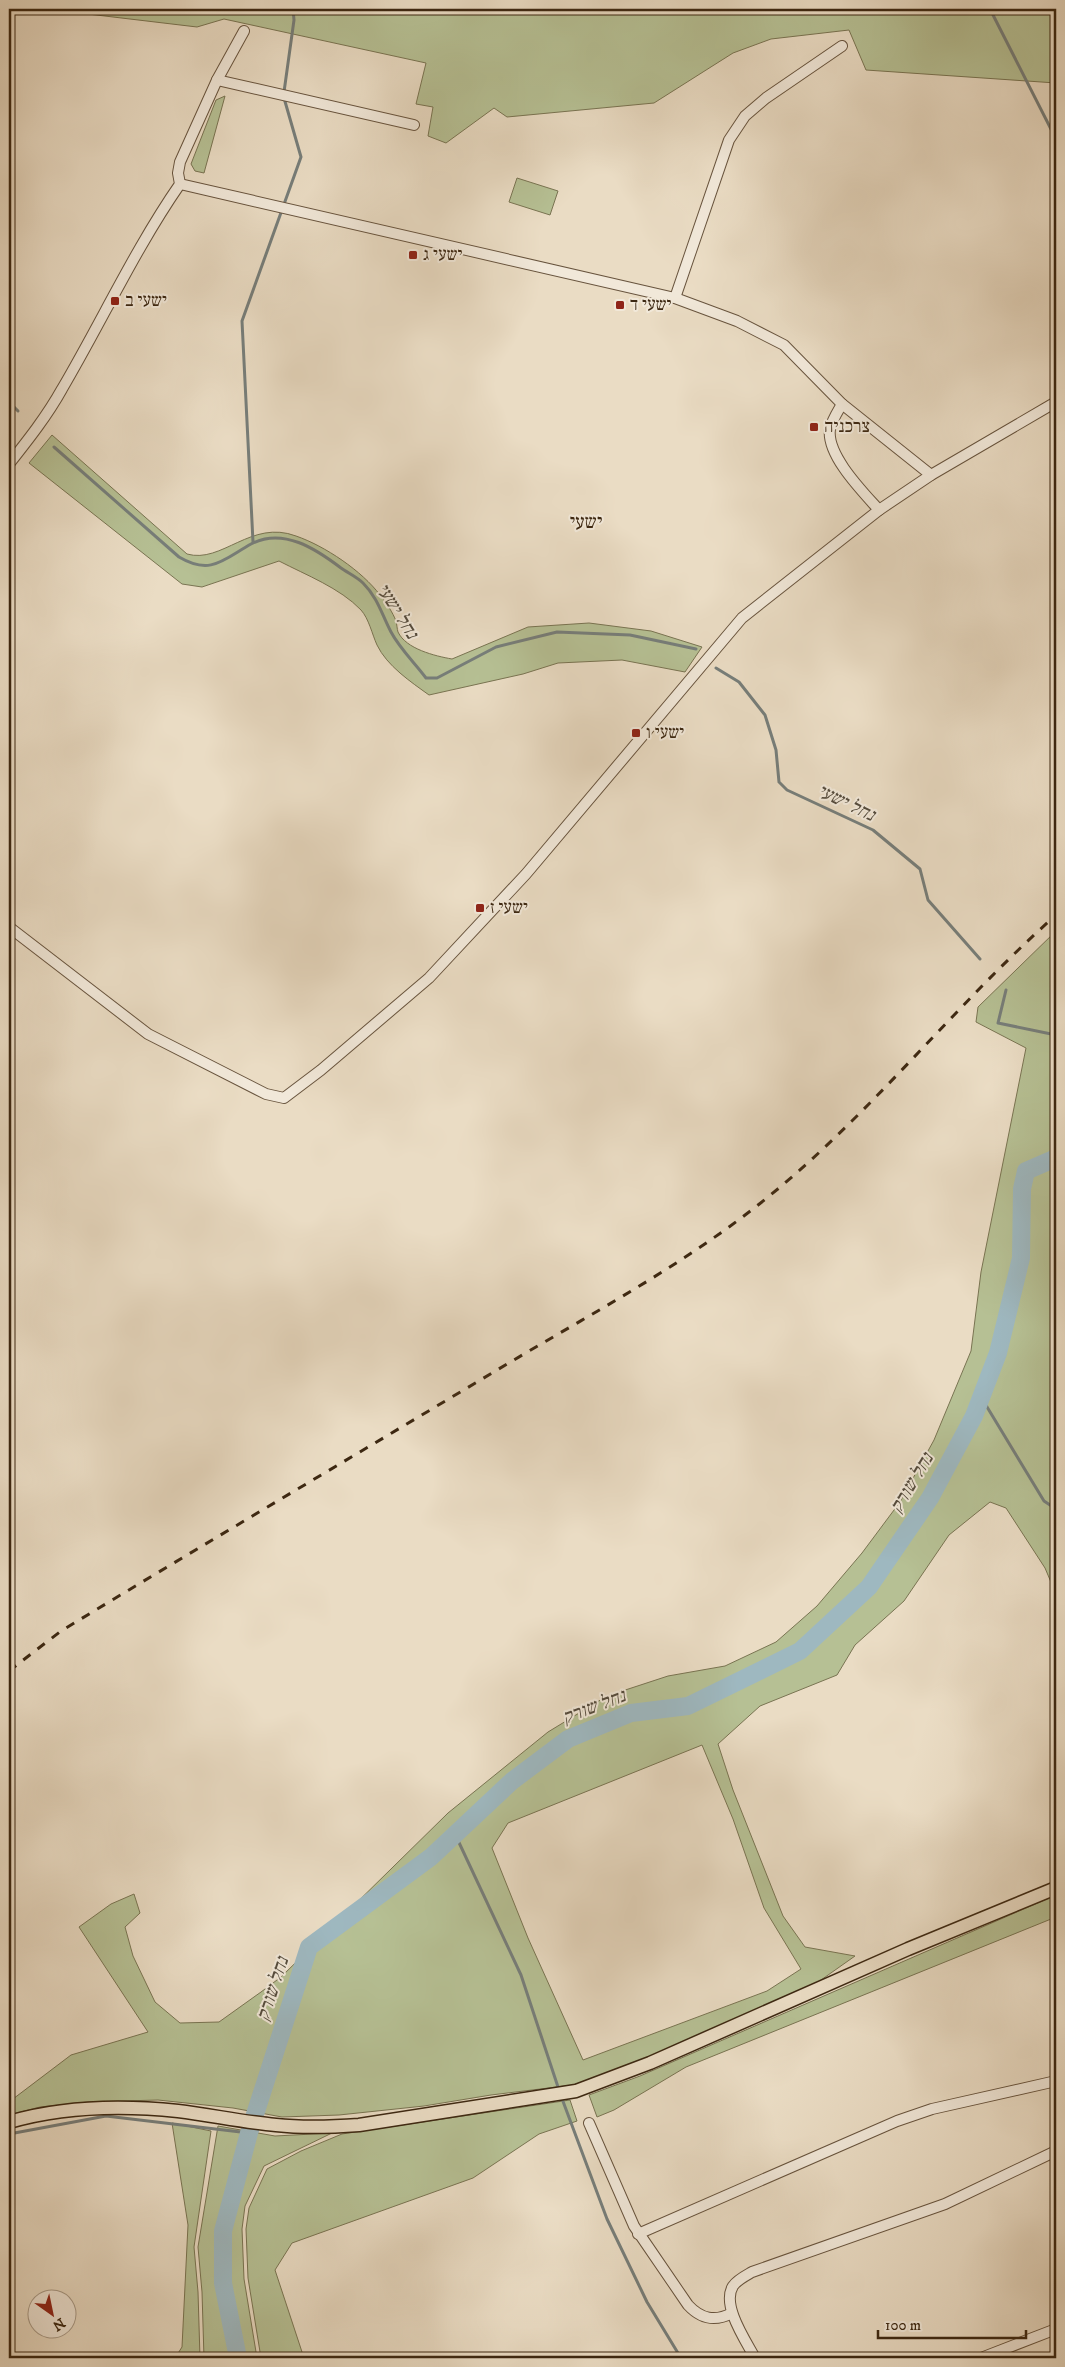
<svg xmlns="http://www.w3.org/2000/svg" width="1065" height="2367" font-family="'IM FELL DW Pica','Frank Ruhl Libre',serif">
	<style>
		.green { fill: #b6c094; stroke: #797452; fill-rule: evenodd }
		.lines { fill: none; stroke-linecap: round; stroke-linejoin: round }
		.stream { stroke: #777e7a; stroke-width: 3 }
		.river { stroke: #9eb8c0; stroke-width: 18 }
		.minor-casing { stroke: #68543e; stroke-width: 12 }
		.major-casing { stroke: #3c2711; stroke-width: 15 }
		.minor { stroke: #f1e8d9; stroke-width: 10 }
		.major { stroke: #eadcc4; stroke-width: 12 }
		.rail { stroke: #3c2711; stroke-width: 3; stroke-dasharray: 9 9; stroke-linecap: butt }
		.poi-dot { fill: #8f2418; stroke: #f1e8d9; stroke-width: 2 }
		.labels { text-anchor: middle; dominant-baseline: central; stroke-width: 4; stroke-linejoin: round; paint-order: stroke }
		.poi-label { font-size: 18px; fill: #3c2711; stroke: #f1e8d9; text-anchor: start }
		.water-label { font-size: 19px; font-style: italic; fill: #544b3d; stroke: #f1e8d9 }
		.quarter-label { font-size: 20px; fill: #3c2711; stroke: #f1e8d9 }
	</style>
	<rect width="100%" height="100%" fill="#eadcc4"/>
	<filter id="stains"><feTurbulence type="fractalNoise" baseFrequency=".004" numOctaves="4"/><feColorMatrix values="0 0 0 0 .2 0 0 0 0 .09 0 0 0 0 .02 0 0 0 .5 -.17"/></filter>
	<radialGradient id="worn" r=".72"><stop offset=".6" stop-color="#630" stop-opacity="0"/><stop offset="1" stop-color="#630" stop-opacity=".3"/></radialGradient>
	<g class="green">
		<polygon points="46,9 1056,9 1056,83 866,70 849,30 771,39 733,53 654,103 507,117 494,108 446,143 428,136 433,107 416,104 426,63 224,19 197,27"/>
		<polygon points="225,96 204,173 195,171 191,164 216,100"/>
		<polygon points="517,178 558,191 550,215 509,202"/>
		<path d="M52,435l135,119c35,10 64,-35 109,-18 29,10 66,35 84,59 6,7 13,18 16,26 1,4 1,8 2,11 8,17 37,24 54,27l76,-32 61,-4 62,8 51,16 -17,25 -63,-12 -64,3 -35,11 -94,21c-18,-13 -42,-29 -52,-50 -5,-11 -8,-26 -16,-35 -21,-22 -55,-35 -82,-49l-77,26 -20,-3 -153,-121z"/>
		<path d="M1056,931v663l-11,-26 -39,-60 -16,-6 -41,33 -45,66 -49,44 -18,30 -77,31 -42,38 15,46 50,126 22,31 50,9 -51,36 -166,72 -65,21 -82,10 -67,11 -85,9 -57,2 -49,-9 -75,-8 -70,2 -48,5 -31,8v-13l62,-47 77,-23 -69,-105 32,-23 23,-10 6,19 -15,14 8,29 22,46 25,21 39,-1 42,-30 20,-15 167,-164 100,-81 59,-36 61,-20 57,-10 51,-24 41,-36 45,-53 38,-51 34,-62 37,-89 10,-79 45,-224 -50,-26 2,-15zM702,1745l31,74 31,89 37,61 -34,22 -184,69 -55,-122 -36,-90 16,-25z"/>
		<polygon points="1056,1895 1056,1917 686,2067 614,2110 597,2117 589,2095 640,2076"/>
		<polygon points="570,2100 577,2121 539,2134 473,2178 292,2243 275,2270 304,2358 261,2358 248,2278 246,2229 249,2208 267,2169 301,2151 342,2134"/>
		<polygon points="172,2123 211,2131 194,2247 198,2292 200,2358 175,2358 182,2347 188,2225"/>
		<polygon points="218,2126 275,2136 332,2133 264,2166 245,2206 242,2229 244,2279 257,2358 204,2358 202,2292 198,2247"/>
	</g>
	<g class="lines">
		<g class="stream">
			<polyline points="990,9 1056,139"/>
			<polyline points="284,92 294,20 293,9"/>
			<polyline points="9,402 18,411"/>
			<path d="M54,447l125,110c32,19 45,2 72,-13 32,-17 65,5 90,24 7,5 16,9 22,15 15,15 19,32 28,49 9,17 24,31 35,46h11l59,-31 61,-15 73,3 66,14"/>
			<polyline points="253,542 242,321 301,157 284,98"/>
			<polyline points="716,668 739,682 765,715 776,750 779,782 787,790 873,830 920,869 928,900 980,959"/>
			<polyline points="1006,990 998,1023 1056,1035"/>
			<polyline points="981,1397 1044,1501 1056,1509"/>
			<polyline points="455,1834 521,1975 559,2090"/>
			<polyline points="561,2096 607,2219 647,2302 681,2358"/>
			<polyline points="9,2134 106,2116 249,2133"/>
		</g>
		<polyline class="river" points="238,2358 223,2283 223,2231 249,2133 309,1947 431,1857 512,1781 568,1739 631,1713 688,1706 800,1651 869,1587 930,1498 974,1416 998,1353 1021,1258 1022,1189 1026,1171 1056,1158"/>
		<defs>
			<g id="minor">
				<polyline points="217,80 414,125"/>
				<polyline points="180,184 675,298 737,321 784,345 842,404 931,475"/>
				<polyline points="675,298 729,140 745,116 766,98 842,46"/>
				<path d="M842,404c-4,7 -10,16 -12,25 -4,26 33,63 49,81"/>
				<path d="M9,464c19,-24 38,-48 53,-75 40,-68 73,-140 118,-205l-2,-11 2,-11 37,-82 27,-49"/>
				<polyline points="9,927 148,1034 266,1094 284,1098 321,1070 429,978 526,874 742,618 879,510 931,475 1056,402"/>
				<path d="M589,2123l45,103 54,79c13,14 27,17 44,8"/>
				<polyline points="638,2234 897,2121 932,2109 1056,2081"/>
				<path d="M755,2358c-9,-17 -34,-53 -22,-72 4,-6 12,-10 19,-14l193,-68 111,-53"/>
				<polyline points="981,2358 1056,2329"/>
			</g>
			<path id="major" d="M9,2122c55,-16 112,-17 169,-11 33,4 65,11 98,14 27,3 56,2 83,0l217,-34 74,-28 258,-114 148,-61"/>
		</defs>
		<use href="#minor" class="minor-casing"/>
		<use href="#major" class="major-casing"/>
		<use href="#minor" class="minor"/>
		<use href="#major" class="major"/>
		<path class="rail" d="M9,1671l52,-40c145,-88 291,-174 436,-261 85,-51 174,-98 252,-158 114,-87 200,-202 307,-297"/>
	</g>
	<g class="poi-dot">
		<rect x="408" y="250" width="10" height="10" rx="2.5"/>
		<rect x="110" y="296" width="10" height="10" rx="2.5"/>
		<rect x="615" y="300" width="10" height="10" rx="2.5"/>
		<rect x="809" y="422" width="10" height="10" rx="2.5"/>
		<rect x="631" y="728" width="10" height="10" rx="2.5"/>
		<rect x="475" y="903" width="10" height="10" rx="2.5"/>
	</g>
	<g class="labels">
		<g class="poi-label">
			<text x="423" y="255">ישעי ג</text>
			<text x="125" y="301">ישעי ב</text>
			<text x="630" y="305">ישעי ד</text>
			<text x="824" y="427">צרכניה</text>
			<text x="646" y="733">ישעי ו</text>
			<text x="490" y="908">ישעי ז</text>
		</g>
		<g class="water-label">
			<text transform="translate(397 611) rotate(58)">נחל ישעי</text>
			<text transform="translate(846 803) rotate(26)">נחל ישעי</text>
			<text transform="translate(912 1483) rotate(-59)">נחל שורק</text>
			<text transform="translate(594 1707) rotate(-21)">נחל שורק</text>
			<text transform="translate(273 1989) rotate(-72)">נחל שורק</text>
		</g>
		<g class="quarter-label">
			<text x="586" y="522">ישעי</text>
		</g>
	</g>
	<rect width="1065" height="2367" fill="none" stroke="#eadcc4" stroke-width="30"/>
	<rect x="10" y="10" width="1045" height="2347" fill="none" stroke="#3c2711" stroke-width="2.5"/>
	<rect x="15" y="15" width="1035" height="2337" fill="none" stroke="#3c2711"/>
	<g transform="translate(52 2314) rotate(147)"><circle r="24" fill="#f1e8d9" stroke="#a99b89"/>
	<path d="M0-4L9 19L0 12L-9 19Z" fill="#8f2418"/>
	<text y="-8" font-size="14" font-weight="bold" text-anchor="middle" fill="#3c2711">N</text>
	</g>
	<path d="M878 2330v8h148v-8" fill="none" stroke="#3c2711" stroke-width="2.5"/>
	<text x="885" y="2330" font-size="15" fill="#3c2711" stroke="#f1e8d9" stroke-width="4" paint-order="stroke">100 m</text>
	<rect width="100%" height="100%" filter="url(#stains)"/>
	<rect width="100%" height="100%" fill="url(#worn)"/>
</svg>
